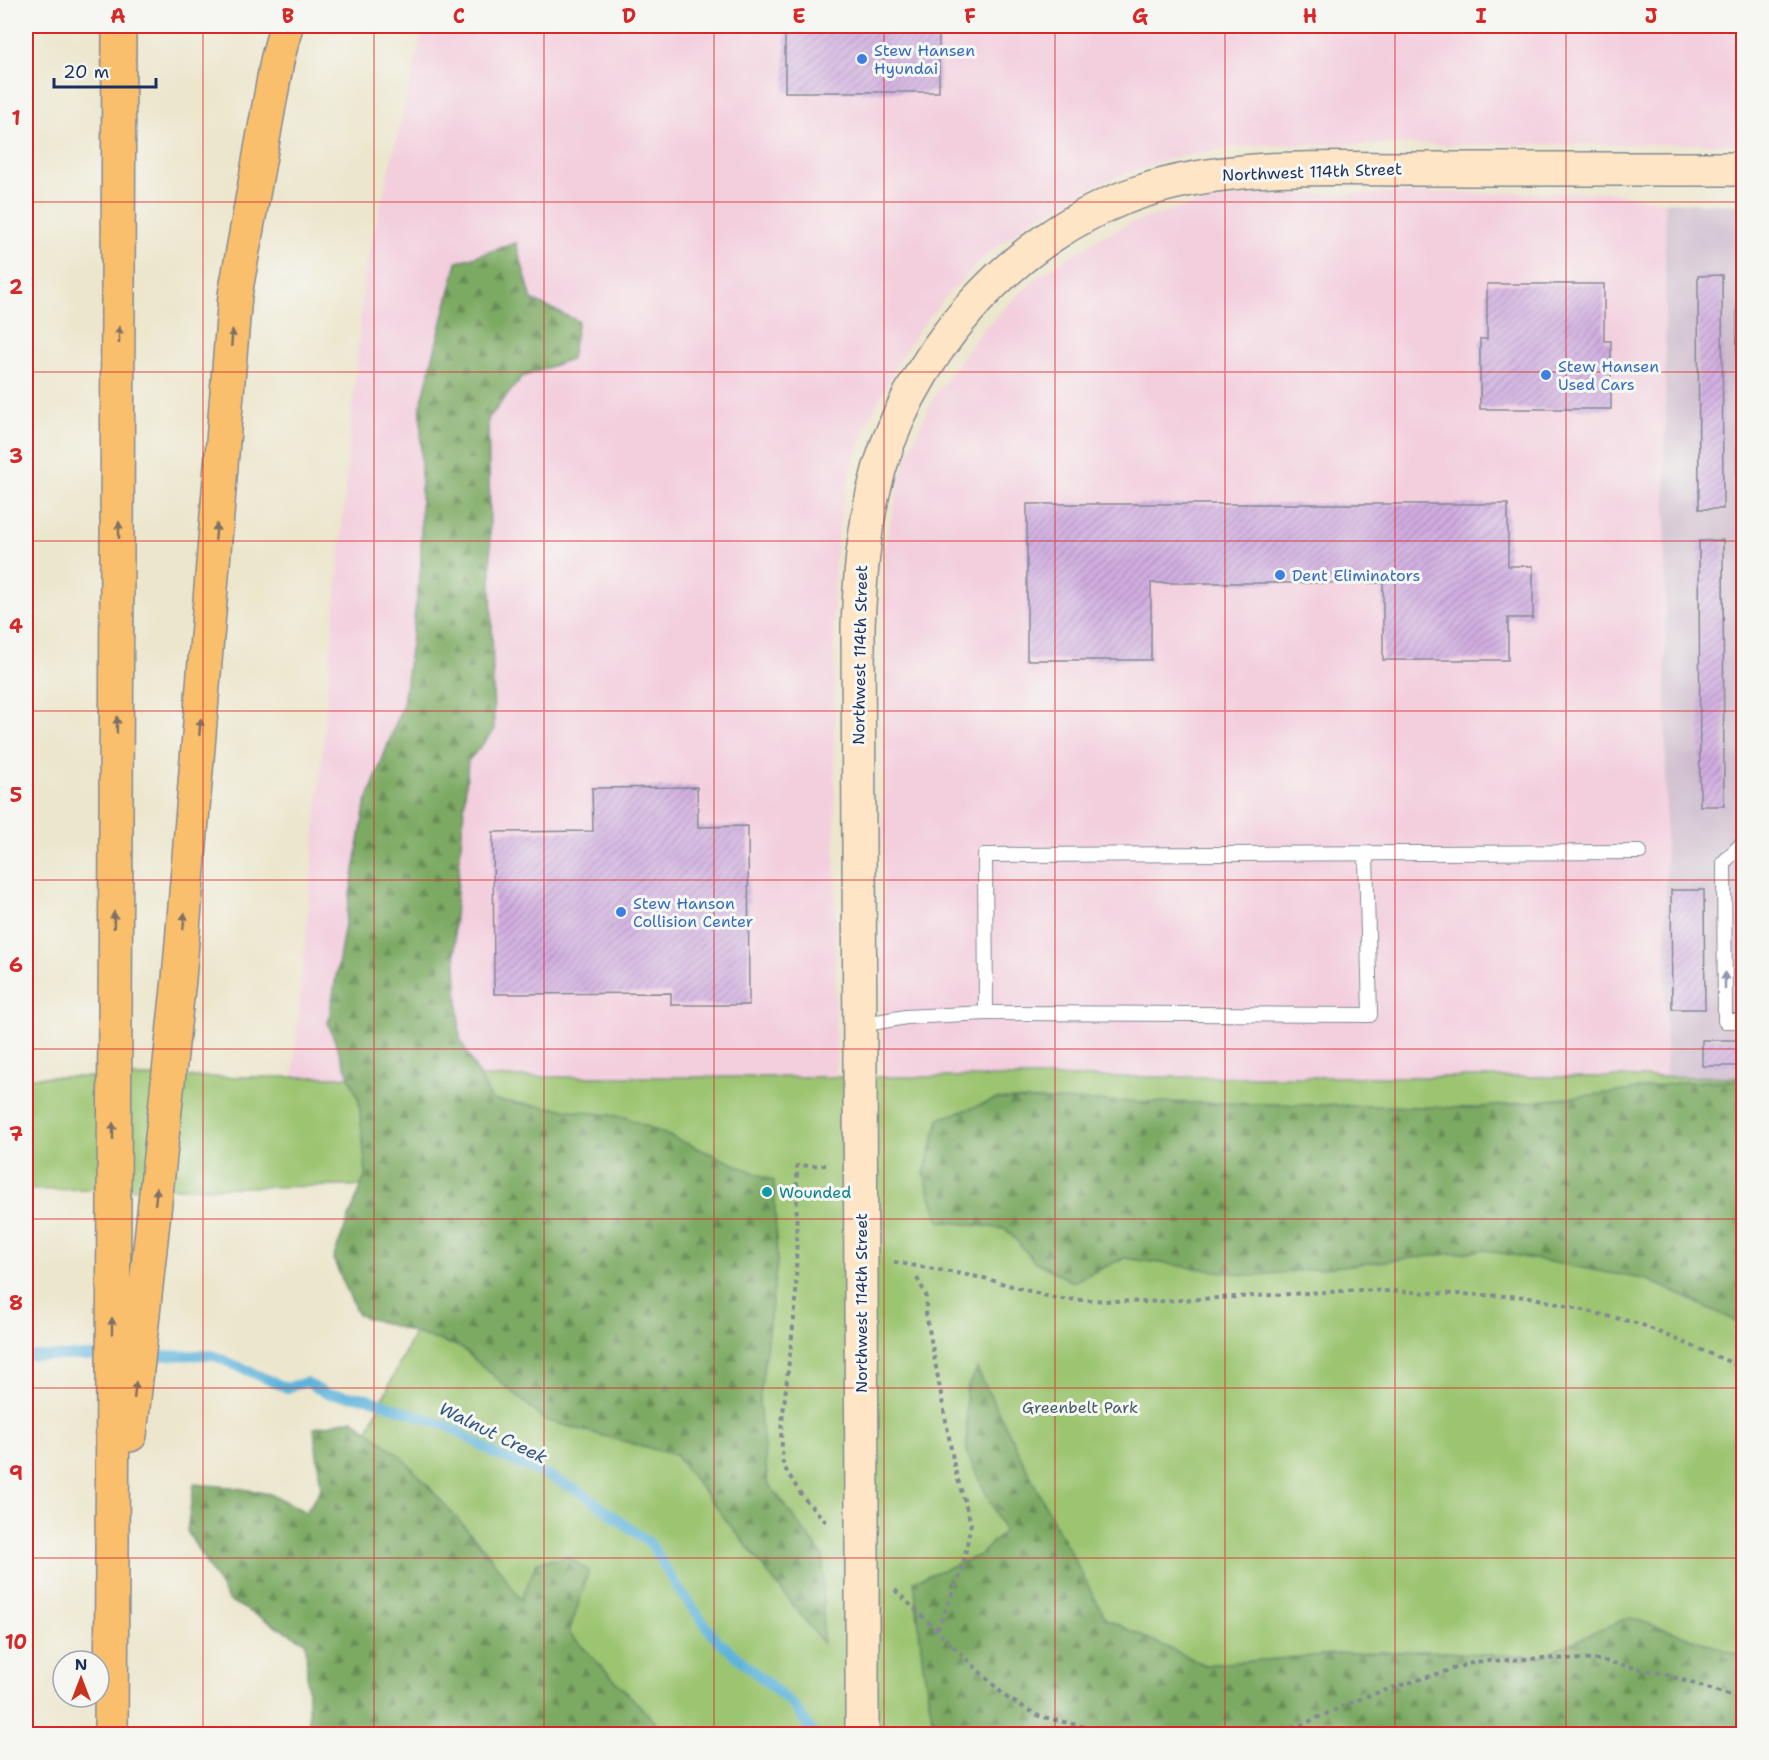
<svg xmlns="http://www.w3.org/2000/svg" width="1769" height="1760" font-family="'Shantell Sans',sans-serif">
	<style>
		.built { fill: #f3cfde }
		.industrial { fill: #cfbdce }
		.green { fill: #9cc571; stroke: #5c7a68; stroke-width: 1.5 }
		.forest { fill: url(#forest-firs); stroke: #4c6c60; stroke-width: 1.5 }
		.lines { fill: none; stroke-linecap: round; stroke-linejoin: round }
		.stream { stroke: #5fb4db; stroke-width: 10 }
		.building { fill: url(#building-hatch) }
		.lane-casing { stroke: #848a95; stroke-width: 16 }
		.secondary-casing { stroke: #848a95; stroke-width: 36 }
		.highway-casing { stroke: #848a95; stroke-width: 36 }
		.path { stroke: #848a95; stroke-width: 4; stroke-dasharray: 4.5 4.5; stroke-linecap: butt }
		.lane { stroke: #fff; stroke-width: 14 }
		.secondary { stroke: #fde5c5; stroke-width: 33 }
		.highway { stroke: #f9bf6d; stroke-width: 33 }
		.secondary-bridge-casing { stroke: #848a95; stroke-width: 36; stroke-linecap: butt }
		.secondary-bridge { stroke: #fde5c5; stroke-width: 33 }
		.oneway { fill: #7f7065 }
		.oneway2 { fill: #8d97ae }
		.grid { fill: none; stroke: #d62828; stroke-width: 1.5; stroke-opacity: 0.55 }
		.shop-dot { fill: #3f7fe0; stroke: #f6f6f2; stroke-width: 2 }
		.culture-dot { fill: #0f9aa8; stroke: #f6f6f2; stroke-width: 2 }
		.labels { text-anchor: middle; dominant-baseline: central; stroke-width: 6; stroke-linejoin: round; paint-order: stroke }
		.shop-label { font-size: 16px; fill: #366cbe; stroke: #f6f6f2; text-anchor: start }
		.street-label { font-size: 16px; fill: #1b2f5e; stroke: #f6f6f2 }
		.culture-label { font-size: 16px; fill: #0d838f; stroke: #f6f6f2; text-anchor: start }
		.park-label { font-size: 16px; fill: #425c64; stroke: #f6f6f2 }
		.water-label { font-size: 18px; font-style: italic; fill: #2f5784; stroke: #f6f6f2 }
		.neatline { fill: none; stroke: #d62828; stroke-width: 2 }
		.grid-label { font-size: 20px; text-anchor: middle; font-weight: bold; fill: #d62828 }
	</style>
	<defs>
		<pattern id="forest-firs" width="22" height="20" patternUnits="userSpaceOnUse" patternTransform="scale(1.5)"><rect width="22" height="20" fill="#7daa63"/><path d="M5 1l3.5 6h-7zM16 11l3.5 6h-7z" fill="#668b55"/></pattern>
		<pattern id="building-hatch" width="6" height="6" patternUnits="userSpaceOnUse" patternTransform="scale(1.5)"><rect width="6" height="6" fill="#d1ade0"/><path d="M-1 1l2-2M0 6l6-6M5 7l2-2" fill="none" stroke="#a98db9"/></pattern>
	</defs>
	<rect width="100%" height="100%" fill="#f6f6f2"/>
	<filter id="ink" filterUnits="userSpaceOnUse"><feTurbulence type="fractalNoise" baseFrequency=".0167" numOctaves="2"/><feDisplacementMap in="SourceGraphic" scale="12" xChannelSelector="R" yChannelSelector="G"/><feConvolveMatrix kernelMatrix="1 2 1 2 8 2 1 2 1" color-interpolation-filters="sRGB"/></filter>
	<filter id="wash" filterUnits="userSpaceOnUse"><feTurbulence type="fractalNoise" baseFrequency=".008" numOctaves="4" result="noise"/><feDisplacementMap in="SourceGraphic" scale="24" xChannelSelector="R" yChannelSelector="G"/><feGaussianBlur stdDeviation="1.35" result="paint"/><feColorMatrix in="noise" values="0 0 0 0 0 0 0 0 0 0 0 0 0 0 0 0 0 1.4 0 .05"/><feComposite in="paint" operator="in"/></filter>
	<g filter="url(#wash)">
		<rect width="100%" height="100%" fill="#ece6cc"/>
		<g class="built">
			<polygon points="424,26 1743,26 1743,144 1265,145 1229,148 1168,159 1102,182 1029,222 988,254 948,294 919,329 897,363 867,425 851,468 841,512 835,560 834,614 836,1078 293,1079 365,269"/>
			<polygon points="1609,192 1665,202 1666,1077 883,1078 884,549 901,475 919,428 934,397 983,329 1039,276 1101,237 1133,222 1198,203 1266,194"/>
		</g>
		<polygon class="industrial" points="1665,202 1743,205 1743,1077 1666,1077"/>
		<polygon class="green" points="26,1077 1743,1077 1743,1734 330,1734 333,1503 424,1312 415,1185 26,1190"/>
		<g class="forest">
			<polygon points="516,243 532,300 578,321 571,359 522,377 488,419 494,731 468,761 454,928 460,1039 492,1100 625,1117 774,1181 777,1263 759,1404 768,1483 823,1556 823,1643 675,1455 545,1420 460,1347 358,1315 333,1259 366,1174 359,1101 328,1024 365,806 403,704 421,566 421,405 457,262"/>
			<polygon points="1743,1080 1743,1324 1648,1280 1484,1250 1252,1276 1124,1258 1073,1282 1034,1261 1006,1229 939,1221 924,1174 939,1119 997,1099 1475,1108 1618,1092 1683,1082"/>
			<polygon points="977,1369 1045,1505 1106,1619 1205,1665 1345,1653 1426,1651 1540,1657 1629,1617 1743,1656 1743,1734 938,1734 934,1731 923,1665 914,1581 980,1555 1004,1531 967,1453 966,1390"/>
			<polygon points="353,1419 404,1459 488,1553 521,1600 537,1562 568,1557 589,1571 569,1633 667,1734 309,1734 306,1642 228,1600 187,1531 194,1484 231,1487 270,1494 306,1512 321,1489 314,1428"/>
		</g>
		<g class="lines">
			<g class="stream">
				<polyline points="26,1356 109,1356"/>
				<polyline points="143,1356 212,1355 287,1388 306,1382 327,1394 367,1398 450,1427 497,1455 545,1474 584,1494 651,1544 678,1588 715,1638 793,1705 814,1734"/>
			</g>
		</g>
		<g id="blocks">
			<g class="building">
				<rect x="785" y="26" width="154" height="66"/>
				<polygon points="1722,275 1723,509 1699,509 1698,276"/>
				<polygon points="1487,284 1604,284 1604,341 1611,341 1611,409 1480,409 1480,339 1487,339"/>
				<polygon points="1027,504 1508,504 1508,566 1533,566 1533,618 1508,618 1508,660 1383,660 1383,583 1151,583 1151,660 1027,660"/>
				<polygon points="1723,540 1724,806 1700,806 1699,541"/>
				<polygon points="697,787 698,827 748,826 749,1005 671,1005 671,993 494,994 493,832 593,831 592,788"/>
				<polygon points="1671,890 1704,890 1705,1009 1672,1009"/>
				<rect x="1702" y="1040" width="42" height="26"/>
			</g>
		</g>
	</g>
	<g filter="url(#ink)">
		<use href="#blocks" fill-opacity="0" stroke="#848a95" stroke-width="1.5"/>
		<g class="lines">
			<defs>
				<g id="lane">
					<polyline points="1744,298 1744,519"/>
					<polyline points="1744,842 1724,862 1725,1021 1744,1021"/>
					<polyline points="986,1013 1370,1015 1366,855"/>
					<polyline points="860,1025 906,1017 986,1013 985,855 1640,852"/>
				</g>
				<path id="secondary" d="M862,1510l-4,-884c2,-45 5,-89 15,-133 30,-133 137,-258 267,-301 88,-29 186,-23 277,-23 109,0 218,0 327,0"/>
				<g id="highway">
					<polyline points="130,1435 179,979 235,295 277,61 286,26"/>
					<path d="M111,1734c2,-569 8,-1139 8,-1708"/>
				</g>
			</defs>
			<use href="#lane" class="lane-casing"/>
			<use href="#secondary" class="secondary-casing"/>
			<use href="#highway" class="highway-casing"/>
			<g class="path">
				<polyline points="826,1165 797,1166 796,1301 781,1431 783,1465 802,1496 828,1524"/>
				<polyline points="894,1262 984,1278 1057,1299 1145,1302 1361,1290 1530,1297 1640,1324 1744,1368"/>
				<polyline points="917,1278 926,1295 926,1313 955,1470 971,1523 962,1571 937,1630"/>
				<polyline points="895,1590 1006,1697 1039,1716 1114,1734"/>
				<polyline points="1265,1734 1301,1725 1367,1696 1475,1662 1543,1658 1600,1660 1664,1674 1744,1700"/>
			</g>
			<use href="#lane" class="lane"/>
			<use href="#secondary" class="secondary"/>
			<use href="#highway" class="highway"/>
			<defs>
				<polyline id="secondary-bridge" points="862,1510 862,1734"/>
			</defs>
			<use href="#secondary-bridge" class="secondary-bridge-casing"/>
			<use href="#secondary-bridge" class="secondary-bridge"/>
		</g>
		<defs><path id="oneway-solid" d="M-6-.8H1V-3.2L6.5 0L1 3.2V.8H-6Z" transform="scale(1.5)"/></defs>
		<g class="oneway">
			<use href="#oneway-solid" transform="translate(119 335) rotate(-90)"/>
			<use href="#oneway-solid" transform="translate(232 338) rotate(-85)"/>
			<use href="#oneway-solid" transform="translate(119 530) rotate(-90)"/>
			<use href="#oneway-solid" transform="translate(216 532) rotate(-85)"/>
			<use href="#oneway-solid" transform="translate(117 725) rotate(-89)"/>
			<use href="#oneway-solid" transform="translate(200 727) rotate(-85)"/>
			<use href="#oneway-solid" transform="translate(114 920) rotate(-89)"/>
			<use href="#oneway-solid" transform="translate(184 921) rotate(-85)"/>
			<use href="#oneway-solid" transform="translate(113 1131) rotate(-90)"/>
			<use href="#oneway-solid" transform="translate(156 1196) rotate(-84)"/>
			<use href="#oneway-solid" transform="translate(112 1326) rotate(-90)"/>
			<use href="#oneway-solid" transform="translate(135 1390) rotate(-84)"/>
		</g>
		<use class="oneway2" href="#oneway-solid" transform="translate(1725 981) rotate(-90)"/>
	</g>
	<path class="grid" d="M203,26v1708M374,26v1708M544,26v1708M714,26v1708M884,26v1708M1055,26v1708M1225,26v1708M1395,26v1708M1566,26v1708M26,202h1718M26,372h1718M26,541h1718M26,711h1718M26,880h1718M26,1049h1718M26,1219h1718M26,1388h1718M26,1558h1718"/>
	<g class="shop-dot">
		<circle cx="862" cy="59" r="6"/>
		<circle cx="1546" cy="375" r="6"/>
		<circle cx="1280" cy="575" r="6"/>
		<circle cx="621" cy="912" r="6"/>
	</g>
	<circle class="culture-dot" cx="767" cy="1192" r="6"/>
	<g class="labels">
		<g class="shop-label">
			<text x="874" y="50">Stew Hansen<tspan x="874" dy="18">Hyundai</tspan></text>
			<text x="1558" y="366">Stew Hansen<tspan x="1558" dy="18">Used Cars</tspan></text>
			<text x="1292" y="575">Dent Eliminators</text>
			<text x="633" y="903">Stew Hanson<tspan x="633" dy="18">Collision Center</tspan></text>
		</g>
		<g class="street-label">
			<text transform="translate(1312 172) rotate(-2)">Northwest 114th Street</text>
			<text transform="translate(860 655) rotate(-89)">Northwest 114th Street</text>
			<text transform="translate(861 1303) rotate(-90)">Northwest 114th Street</text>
		</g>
		<g class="culture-label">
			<text x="779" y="1192">Wounded</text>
		</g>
		<g class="park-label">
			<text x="1080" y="1407">Greenbelt Park</text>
		</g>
		<g class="water-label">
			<text transform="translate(493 1433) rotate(26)">Walnut Creek</text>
		</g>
	</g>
	<rect width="1769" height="1760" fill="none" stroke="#f6f6f2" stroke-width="66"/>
	<g transform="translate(81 1679)"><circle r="28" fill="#f6f6f2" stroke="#9ea6b7" stroke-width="1.5"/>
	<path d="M0-4.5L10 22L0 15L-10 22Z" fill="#c8321e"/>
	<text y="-9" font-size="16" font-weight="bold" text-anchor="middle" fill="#1b2f5e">N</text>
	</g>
	<path d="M54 78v9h102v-9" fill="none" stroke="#1b2f5e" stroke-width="3"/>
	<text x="63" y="78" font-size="18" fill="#1b2f5e" stroke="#f6f6f2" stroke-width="4.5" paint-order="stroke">20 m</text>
	<rect x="33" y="33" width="1703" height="1694" class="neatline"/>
	<g class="grid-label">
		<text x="118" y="23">A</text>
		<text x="288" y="23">B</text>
		<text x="459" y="23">C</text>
		<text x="629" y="23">D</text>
		<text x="799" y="23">E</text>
		<text x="970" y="23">F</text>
		<text x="1140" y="23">G</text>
		<text x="1310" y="23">H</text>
		<text x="1481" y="23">I</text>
		<text x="1651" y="23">J</text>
		<text x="16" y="125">1</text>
		<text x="16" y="294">2</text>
		<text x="16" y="463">3</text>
		<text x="16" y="633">4</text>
		<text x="16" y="802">5</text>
		<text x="16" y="972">6</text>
		<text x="16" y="1141">7</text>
		<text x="16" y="1310">8</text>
		<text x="16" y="1480">9</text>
		<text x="16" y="1649">10</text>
	</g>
</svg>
